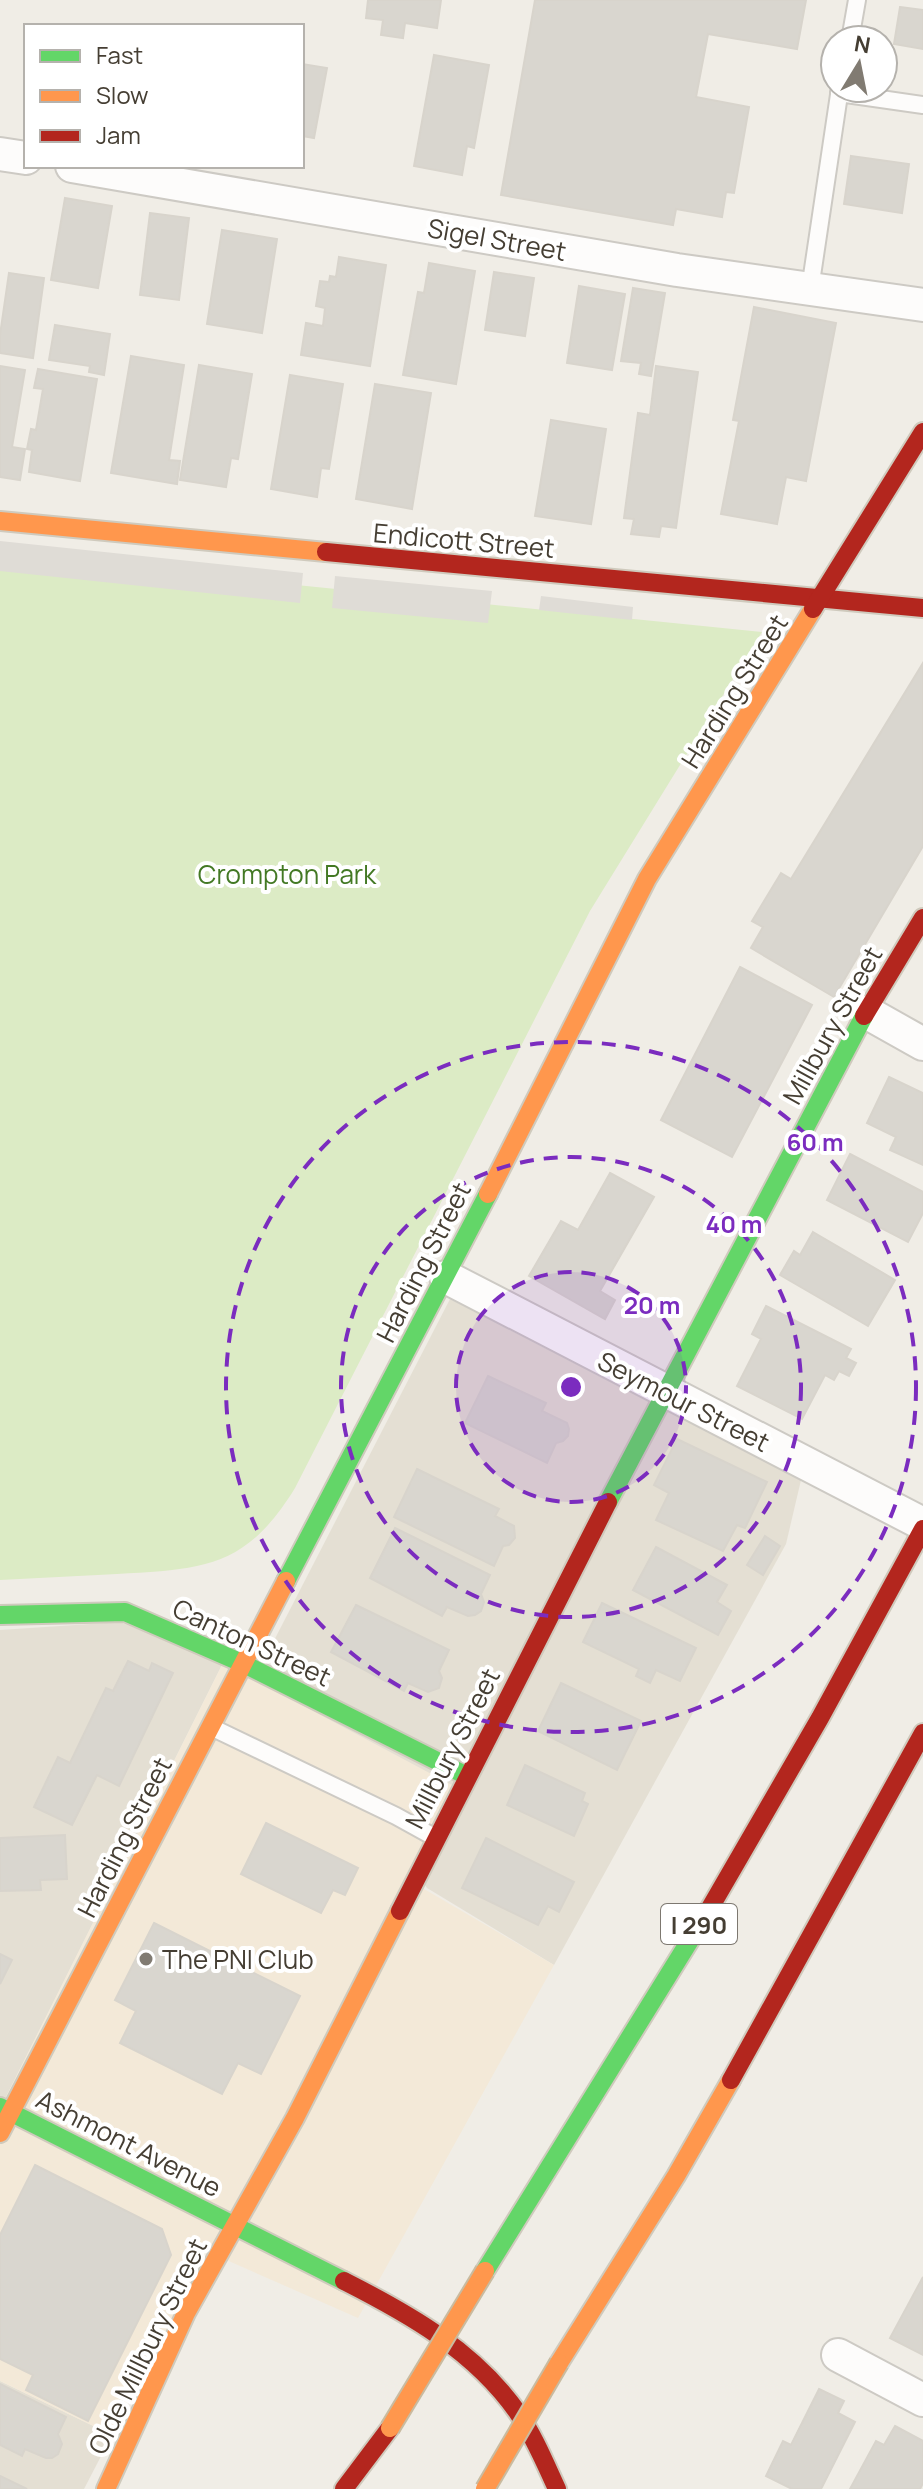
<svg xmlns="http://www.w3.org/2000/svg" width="923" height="2489" font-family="Manrope,sans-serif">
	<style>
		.residential { fill: #e4dfd3 }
		.commercial { fill: #f3e9d8 }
		.green { fill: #dcebc5 }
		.parking { fill: #dfdcd6 }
		.building { fill: #d9d6cf; stroke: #d8d4cc; stroke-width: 2 }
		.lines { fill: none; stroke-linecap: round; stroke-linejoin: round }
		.lane-casing { stroke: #cdcac4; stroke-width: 20 }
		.street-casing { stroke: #cdcac4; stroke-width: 36 }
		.fast-casing { stroke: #cfcabd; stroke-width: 22 }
		.slow-casing { stroke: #cfcabd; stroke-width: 22 }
		.jam-casing { stroke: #cfcabd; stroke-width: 22 }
		.lane { stroke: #fdfcfb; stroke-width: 16 }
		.street { stroke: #fdfcfb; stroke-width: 32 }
		.fast { stroke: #63d668; stroke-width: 18 }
		.slow { stroke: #ff974d; stroke-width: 18 }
		.jam { stroke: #b3261e; stroke-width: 18 }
		.slow-bridge-casing { stroke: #c9bba0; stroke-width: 22; stroke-linecap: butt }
		.slow-bridge { stroke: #ff974d; stroke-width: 18 }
		.ring { fill: none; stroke: #7b2cbf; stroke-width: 4; stroke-dasharray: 14 10 }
		.poi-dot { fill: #817b72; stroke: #fff; stroke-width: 3 }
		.labels { text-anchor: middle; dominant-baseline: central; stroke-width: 8; stroke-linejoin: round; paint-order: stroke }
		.shield { fill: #fff; stroke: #7d7870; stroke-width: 2 }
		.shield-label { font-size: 24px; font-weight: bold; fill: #453e33 }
		.street-label { font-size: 26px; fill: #453e33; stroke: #fff }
		.park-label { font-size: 26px; fill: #437924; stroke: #fff }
		.poi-label { font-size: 26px; fill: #453e33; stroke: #fff; text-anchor: start }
		.centre { fill: #7b2cbf; stroke: #fff; stroke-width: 4 }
		.ring-label { font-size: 24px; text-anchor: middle; font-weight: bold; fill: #7b2cbf; stroke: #fff; stroke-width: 8; stroke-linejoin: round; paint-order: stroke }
	</style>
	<rect width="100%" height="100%" fill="#f0ede6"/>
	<g class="residential">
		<polygon points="450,1299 801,1480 786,1544 554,1965 427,1888 266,1656"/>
		<polygon points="120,1622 223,1663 0,2109 0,1630"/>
		<polygon points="0,2381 112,2435 84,2489 0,2489"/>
	</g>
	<polygon class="commercial" points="223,1663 454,1786 407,1879 554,1965 358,2318 206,2251 112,2435 0,2381 0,2109"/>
	<path class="green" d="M0,555l762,77 -172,279 -295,577c-49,80 -91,81 -178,86 -39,2 -78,4 -117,6z"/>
	<g class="parking">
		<polygon points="0,541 303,573 300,603 0,571"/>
		<polygon points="335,576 492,591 488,623 332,608"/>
		<polygon points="541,596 633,607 632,620 539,610"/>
	</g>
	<g class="building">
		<polygon points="368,0 441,0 437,28 405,23 403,38 381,35 383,20 366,18"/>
		<polygon points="535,0 806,0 797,49 708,34 696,97 749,107 734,193 726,192 722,217 676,209 673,225 501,195"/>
		<polygon points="900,7 923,10 923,49 894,44"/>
		<polygon points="434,55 489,65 474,148 467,146 462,175 414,166"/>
		<polygon points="302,64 327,68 314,138 302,136"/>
		<polygon points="851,156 909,164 902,213 844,204"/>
		<polygon points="65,198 112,206 98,288 51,280"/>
		<polygon points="150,213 189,218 179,300 140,295"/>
		<polygon points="222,230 277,239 262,333 207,324"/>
		<polygon points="339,257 386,265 370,366 301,355 306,323 323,326 325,308 316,306 320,281 329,282 330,276 336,277"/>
		<polygon points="429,263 475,271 456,384 403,375 418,292 424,293"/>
		<polygon points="494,272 534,278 525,336 485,330"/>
		<polygon points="9,273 44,278 33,358 0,353 0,335"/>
		<polygon points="579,286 625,294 612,370 567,363"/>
		<polygon points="633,288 665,293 651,376 639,374 641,363 621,361"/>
		<polygon points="754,307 836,323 806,481 786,477 777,524 721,514 739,421 733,420"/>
		<polygon points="55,325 110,334 104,375 89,372 90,366 49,360"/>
		<polygon points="131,356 184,365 169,460 180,461 177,484 111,473"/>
		<polygon points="199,365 252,374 238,459 231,458 226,487 180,480"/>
		<polygon points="0,366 25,370 12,447 25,449 20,480 0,477"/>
		<polygon points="656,366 698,372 676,528 661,526 659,537 631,534 634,519 624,518 638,413 650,415"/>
		<polygon points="38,369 97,379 80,481 29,472 32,450 27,449 31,429 36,430 43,389 34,388"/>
		<polygon points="290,375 343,384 329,469 321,468 317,497 271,489"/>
		<polygon points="375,384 431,393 412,509 356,499"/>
		<polygon points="551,420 606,429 591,524 535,516"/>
		<polygon points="923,663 923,846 834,997 751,948 763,927 752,921 781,873 791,879"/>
		<polygon points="740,967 812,1005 732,1157 661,1120"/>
		<polygon points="889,1077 923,1093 923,1165 890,1150 896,1137 867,1123"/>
		<polygon points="850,1154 923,1192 923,1213 908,1242 827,1200"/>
		<polygon points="610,1173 654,1197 600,1291 615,1300 605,1319 529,1276 561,1221 578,1230"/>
		<polygon points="813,1232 895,1280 868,1326 780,1275 794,1251 800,1255"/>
		<polygon points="766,1306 851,1349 846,1358 856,1363 849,1376 839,1371 834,1380 825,1375 802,1419 737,1386 761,1339 752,1334"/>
		<polygon points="488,1376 546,1403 542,1411 567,1423 569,1429 568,1436 563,1441 556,1443 547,1463 465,1423"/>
		<polygon points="677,1439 767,1482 745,1528 737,1525 723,1551 656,1520 669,1493 654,1485"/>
		<polygon points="417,1469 499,1509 495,1516 514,1526 515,1538 509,1545 503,1546 494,1566 394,1517"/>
		<polygon points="395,1528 490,1575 481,1594 484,1602 481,1611 475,1615 468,1616 447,1607 442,1616 370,1578"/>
		<polygon points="765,1536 780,1546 763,1575 747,1565"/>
		<polygon points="656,1547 727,1585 717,1602 731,1611 718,1635 633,1590"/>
		<polygon points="602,1603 696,1648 680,1681 656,1670 650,1683 636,1676 639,1669 583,1642"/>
		<polygon points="356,1605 449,1650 439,1671 442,1678 439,1688 428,1692 408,1683 404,1691 331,1652"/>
		<polygon points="128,1661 149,1671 152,1663 173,1673 119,1786 97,1775 72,1825 34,1807 58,1757 70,1763 106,1688 113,1691"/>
		<polygon points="561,1683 641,1721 617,1770 538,1731"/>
		<polygon points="525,1765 585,1793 582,1801 588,1804 574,1836 507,1805"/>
		<polygon points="266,1823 358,1868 345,1895 333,1890 321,1913 241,1874"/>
		<polygon points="65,1835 67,1879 40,1880 41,1890 0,1891 0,1838"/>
		<polygon points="486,1838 574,1882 559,1912 548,1906 538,1925 462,1888"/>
		<polygon points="154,1923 300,1996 261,2074 238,2063 222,2094 120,2043 136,2011 115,2000"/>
		<polygon points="0,1954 12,1960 0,1984"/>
		<polygon points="35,2165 162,2229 171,2255 88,2421 26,2390 33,2375 0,2359 0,2235"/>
		<polygon points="923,2277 923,2355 890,2338"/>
		<polygon points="0,2384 66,2417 58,2434 62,2444 58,2454 52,2458 46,2458 25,2449 22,2456 0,2445"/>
		<polygon points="819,2389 844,2401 838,2413 855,2422 821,2489 792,2489 766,2476 783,2441 791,2445"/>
		<polygon points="895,2426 923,2441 923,2483 920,2489 850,2489 876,2441 884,2445"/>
		<polygon points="0,2476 27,2489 0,2489"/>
	</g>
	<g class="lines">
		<defs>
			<g id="lane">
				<polyline points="850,40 857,0"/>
				<polyline points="839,93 923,105"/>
				<polyline points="810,289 840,88"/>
				<polyline points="211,1727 396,1816 434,1837"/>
			</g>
			<g id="street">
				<polyline points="0,154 26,158"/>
				<polyline points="72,166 677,270 923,305"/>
				<polyline points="866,1012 923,1044"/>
				<polyline points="446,1277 923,1524"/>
				<polyline points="838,2355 923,2400"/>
			</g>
			<g id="fast">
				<polyline points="608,1502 864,1016"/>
				<polyline points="286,1581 488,1194"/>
				<polyline points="0,1615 125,1612 242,1663 467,1776"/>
				<polyline points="0,2107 344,2281"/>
				<polyline points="485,2271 710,1908"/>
			</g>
			<g id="slow">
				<polyline points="0,521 326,552"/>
				<polyline points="488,1194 647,879 813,609"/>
				<polyline points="0,2133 286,1581"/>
				<polyline points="559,2363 676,2176 731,2080"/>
				<polyline points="106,2489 186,2313 295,2118 400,1911"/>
			</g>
			<g id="jam">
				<polyline points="326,552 923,608"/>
				<polyline points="813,609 923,432"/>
				<polyline points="864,1016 923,918"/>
				<polyline points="710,1908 820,1718 923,1529"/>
				<polyline points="400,1911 608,1502"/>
				<polyline points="731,2080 923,1733"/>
				<path d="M344,2281c65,33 131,70 174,132 16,23 27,50 39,76"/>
				<polyline points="344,2489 390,2428"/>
			</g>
		</defs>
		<use href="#lane" class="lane-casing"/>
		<use href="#street" class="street-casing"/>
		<use href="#fast" class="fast-casing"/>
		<use href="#slow" class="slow-casing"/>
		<use href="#jam" class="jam-casing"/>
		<use href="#lane" class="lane"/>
		<use href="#street" class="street"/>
		<use href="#fast" class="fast"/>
		<use href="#slow" class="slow"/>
		<use href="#jam" class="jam"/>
		<defs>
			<g id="slow-bridge">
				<polyline points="390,2428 485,2271"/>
				<polyline points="485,2489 559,2363"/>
			</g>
		</defs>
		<use href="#slow-bridge" class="slow-bridge-casing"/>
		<use href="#slow-bridge" class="slow-bridge"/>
	</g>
	<circle cx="571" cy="1387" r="115" fill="#7b2cbf" fill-opacity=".12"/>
	<g class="ring">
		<circle cx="571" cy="1387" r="115"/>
		<circle cx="571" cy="1387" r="230"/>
		<circle cx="571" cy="1387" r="345"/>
	</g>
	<circle class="poi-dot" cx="146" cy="1959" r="8"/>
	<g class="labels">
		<rect class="shield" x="661" y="1904" width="76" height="40" rx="6"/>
		<g class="shield-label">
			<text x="699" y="1924">I 290</text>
		</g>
		<g class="street-label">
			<text transform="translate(497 239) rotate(10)">Sigel Street</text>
			<text transform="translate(464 540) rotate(5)">Endicott Street</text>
			<text transform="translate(734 691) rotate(-58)">Harding Street</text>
			<text transform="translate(832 1025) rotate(-61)">Millbury Street</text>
			<text transform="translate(423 1262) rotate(-63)">Harding Street</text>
			<text transform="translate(684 1401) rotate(27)">Seymour Street</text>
			<text transform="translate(252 1642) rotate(25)">Canton Street</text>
			<text transform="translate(452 1748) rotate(-63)">Millbury Street</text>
			<text transform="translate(124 1837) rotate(-63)">Harding Street</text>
			<text transform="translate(129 2143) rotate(27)">Ashmont Avenue</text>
			<text transform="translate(147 2346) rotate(-64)">Olde Millbury Street</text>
		</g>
		<g class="park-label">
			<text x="287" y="874">Crompton Park</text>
		</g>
		<g class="poi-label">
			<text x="162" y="1959">The PNI Club</text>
		</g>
	</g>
	<circle cx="571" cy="1387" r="12" class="centre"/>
	<g class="ring-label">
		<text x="815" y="1151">60 m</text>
		<text x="734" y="1233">40 m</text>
		<text x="652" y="1314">20 m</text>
	</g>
	<rect x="24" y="24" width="280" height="144" fill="#ffffff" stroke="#b5b2ad" stroke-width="2"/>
	<rect x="40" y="50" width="40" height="12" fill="#63d668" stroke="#b5b2ad" stroke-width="2"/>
	<text x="96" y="64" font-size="24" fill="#453e33">Fast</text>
	<rect x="40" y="90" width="40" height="12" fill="#ff974d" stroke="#b5b2ad" stroke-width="2"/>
	<text x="96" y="104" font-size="24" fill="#453e33">Slow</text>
	<rect x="40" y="130" width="40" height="12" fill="#b3261e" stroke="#b5b2ad" stroke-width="2"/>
	<text x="96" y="144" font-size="24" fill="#453e33">Jam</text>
	<g transform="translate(859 64) rotate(10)"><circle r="38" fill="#ffffff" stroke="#b5b2ad" stroke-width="2"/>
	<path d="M0-6L14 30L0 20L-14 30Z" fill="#817b72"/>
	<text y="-12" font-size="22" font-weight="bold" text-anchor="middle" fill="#453e33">N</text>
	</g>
</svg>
